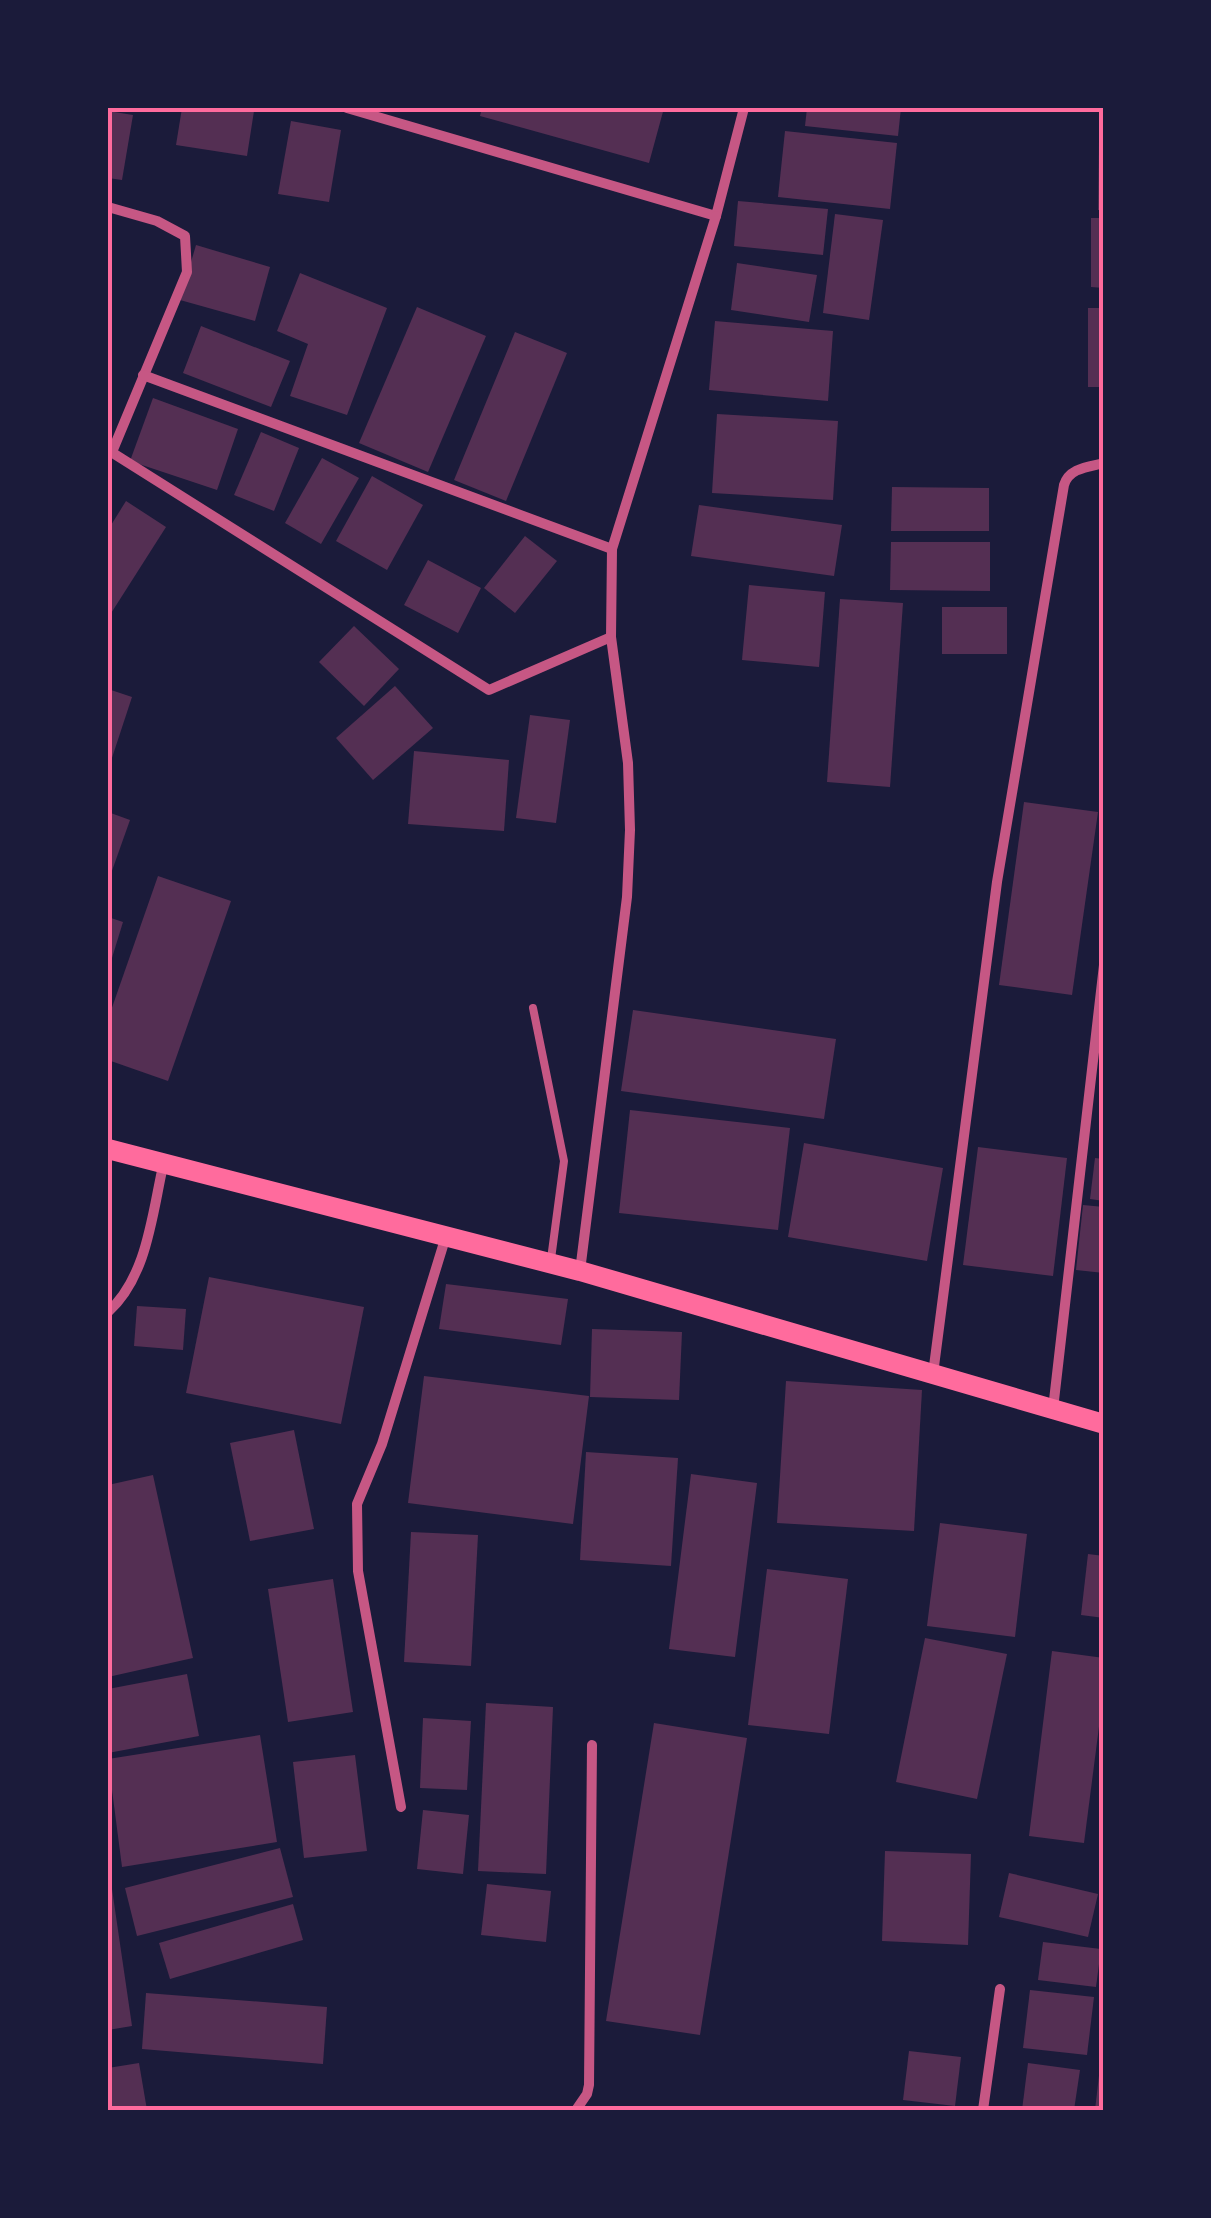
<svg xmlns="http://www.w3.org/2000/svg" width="1211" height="2218" font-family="Jost,sans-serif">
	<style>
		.building { fill: #542f53 }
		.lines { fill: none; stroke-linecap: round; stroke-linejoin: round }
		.service { stroke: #c65784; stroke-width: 8 }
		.minor { stroke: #c65784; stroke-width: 10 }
		.secondary { stroke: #ff6b9d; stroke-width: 20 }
		.neatline { fill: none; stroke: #ff6b9d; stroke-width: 4 }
	</style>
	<rect width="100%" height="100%" fill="#1b1b3a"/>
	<g class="building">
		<polygon points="182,108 232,108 254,111 247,156 176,145"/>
		<polygon points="482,108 664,108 649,163 480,116"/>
		<polygon points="807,108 901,108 898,136 805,126"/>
		<polygon points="108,111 133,115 122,180 108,178"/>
		<polygon points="291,121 341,130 329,202 278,194"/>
		<polygon points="785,131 897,143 890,209 778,197"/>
		<polygon points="1099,140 1104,140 1104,210 1098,210"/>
		<polygon points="738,201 828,209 823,255 734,246"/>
		<polygon points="835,214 883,220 869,320 823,313"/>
		<polygon points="1091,218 1104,218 1104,288 1091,287"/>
		<polygon points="196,245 270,267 255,321 180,300"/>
		<polygon points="737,263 817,275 809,322 731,310"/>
		<polygon points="300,273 387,308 347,415 290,396 308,344 277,331"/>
		<polygon points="417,307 486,336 428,472 359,443"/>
		<rect x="1088" y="308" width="16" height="79"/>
		<polygon points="715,321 833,331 828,401 709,390"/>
		<polygon points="201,326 290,361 271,407 183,373"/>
		<polygon points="515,332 567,353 506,501 454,480"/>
		<polygon points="153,398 238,429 217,490 130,461"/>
		<polygon points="717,414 838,421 833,500 712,493"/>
		<polygon points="261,432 299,448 274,511 234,495"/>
		<polygon points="322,458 359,478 321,544 285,523"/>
		<polygon points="372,476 423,505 387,570 336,541"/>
		<polygon points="892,487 989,488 989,531 891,531"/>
		<polygon points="126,501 166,527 108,618 108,530"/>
		<polygon points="699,505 842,525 834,576 691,556"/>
		<polygon points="525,536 557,561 515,613 484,588"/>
		<polygon points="891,542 990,542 990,591 890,590"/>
		<polygon points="428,560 481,588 458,633 404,605"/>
		<polygon points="749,585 825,592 819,667 742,660"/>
		<polygon points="840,599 903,603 890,787 827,782"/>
		<rect x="942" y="607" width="65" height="47"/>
		<polygon points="354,626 399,669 364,706 319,662"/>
		<polygon points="395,686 433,728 373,780 336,738"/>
		<polygon points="108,689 132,697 108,770"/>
		<polygon points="530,715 570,720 556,823 516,818"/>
		<polygon points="414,751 509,760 504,831 408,824"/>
		<polygon points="1024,802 1098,812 1072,995 999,985"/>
		<polygon points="108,812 130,820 108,882"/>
		<polygon points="158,876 231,901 168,1081 108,1060 108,1019"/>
		<polygon points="108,917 123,922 108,971"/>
		<polygon points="633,1010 836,1039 824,1119 621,1091"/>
		<polygon points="630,1110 790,1128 778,1230 619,1213"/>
		<polygon points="804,1143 943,1168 927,1261 788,1237"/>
		<polygon points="978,1147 1067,1158 1053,1276 963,1265"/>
		<polygon points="1095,1158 1104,1159 1104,1201 1090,1199"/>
		<polygon points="1083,1205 1104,1207 1104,1273 1076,1270"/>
		<polygon points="209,1277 364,1307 341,1424 186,1393"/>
		<polygon points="446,1284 568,1299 561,1345 439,1329"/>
		<polygon points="137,1306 186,1309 183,1350 134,1346"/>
		<polygon points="592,1329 682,1332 679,1400 590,1397"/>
		<polygon points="424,1376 589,1396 573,1524 408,1503"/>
		<polygon points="786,1381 922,1390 914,1531 777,1523"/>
		<polygon points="294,1430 314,1529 250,1541 230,1443"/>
		<polygon points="586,1452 678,1458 671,1566 580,1560"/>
		<polygon points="691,1474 757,1483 735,1657 669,1649"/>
		<polygon points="153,1475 193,1658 108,1677 108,1485"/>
		<polygon points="940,1523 1027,1534 1015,1637 927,1626"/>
		<polygon points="411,1532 478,1535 471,1666 404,1662"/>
		<polygon points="1088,1554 1104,1556 1104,1618 1081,1615"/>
		<polygon points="767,1569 848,1579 829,1734 748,1725"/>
		<polygon points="333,1579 353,1712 288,1722 268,1589"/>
		<polygon points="925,1638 1007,1654 977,1799 896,1782"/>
		<polygon points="1052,1651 1104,1658 1104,1688 1084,1843 1029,1836"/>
		<polygon points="187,1674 199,1736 108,1753 108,1689"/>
		<polygon points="486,1703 553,1707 546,1874 478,1871"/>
		<polygon points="423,1718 471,1721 467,1790 420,1788"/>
		<polygon points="654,1723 747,1738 700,2035 606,2021"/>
		<polygon points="260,1735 277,1842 122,1867 108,1759"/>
		<polygon points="355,1755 367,1851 304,1858 293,1762"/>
		<polygon points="423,1810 469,1815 463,1874 417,1869"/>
		<polygon points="280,1848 293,1897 137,1936 125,1888"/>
		<polygon points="885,1851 971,1854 968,1945 882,1941"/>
		<polygon points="1009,1873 1098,1894 1088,1937 999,1917"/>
		<polygon points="487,1884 551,1891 546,1942 481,1935"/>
		<polygon points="108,1889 112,1889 132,2026 108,2030"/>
		<polygon points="293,1904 303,1940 170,1979 159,1943"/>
		<polygon points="1043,1942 1101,1949 1096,1987 1038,1980"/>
		<polygon points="1030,1990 1094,1997 1087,2055 1023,2048"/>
		<polygon points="146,1993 327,2007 323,2064 142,2049"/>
		<polygon points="909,2051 961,2057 955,2106 903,2100"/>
		<polygon points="1101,2058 1104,2110 1095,2110"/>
		<polygon points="139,2063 147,2110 108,2110 108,2068"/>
		<polygon points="1028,2063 1080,2070 1074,2110 1022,2110"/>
	</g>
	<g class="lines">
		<polyline class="service" points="533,1008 564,1161 551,1259"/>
		<g class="minor">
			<polyline points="347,108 716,216 744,108"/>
			<polyline points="108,207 157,221 185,236 187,272 112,452"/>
			<polyline points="143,375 612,549"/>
			<polyline points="108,450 489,690 611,637"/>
			<polyline points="580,1271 627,897 630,830 628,763 611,637 612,549 716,216"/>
			<path d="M108,1312c39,-35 44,-97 55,-146"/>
			<path d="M933,1374l64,-492 67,-397c5,-17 24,-18 40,-22"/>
			<polyline points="1053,1409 1104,965"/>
			<polyline points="401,1807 358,1571 357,1504 382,1444 446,1236"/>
			<polyline points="576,2110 587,2094 589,2085 592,1745"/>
			<polyline points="983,2110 1000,1989"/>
		</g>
		<polyline class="secondary" points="108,1149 580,1271 1104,1424"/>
	</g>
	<rect width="1211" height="2218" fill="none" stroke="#1b1b3a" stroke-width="220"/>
	<rect x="110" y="110" width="991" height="1998" class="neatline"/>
</svg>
